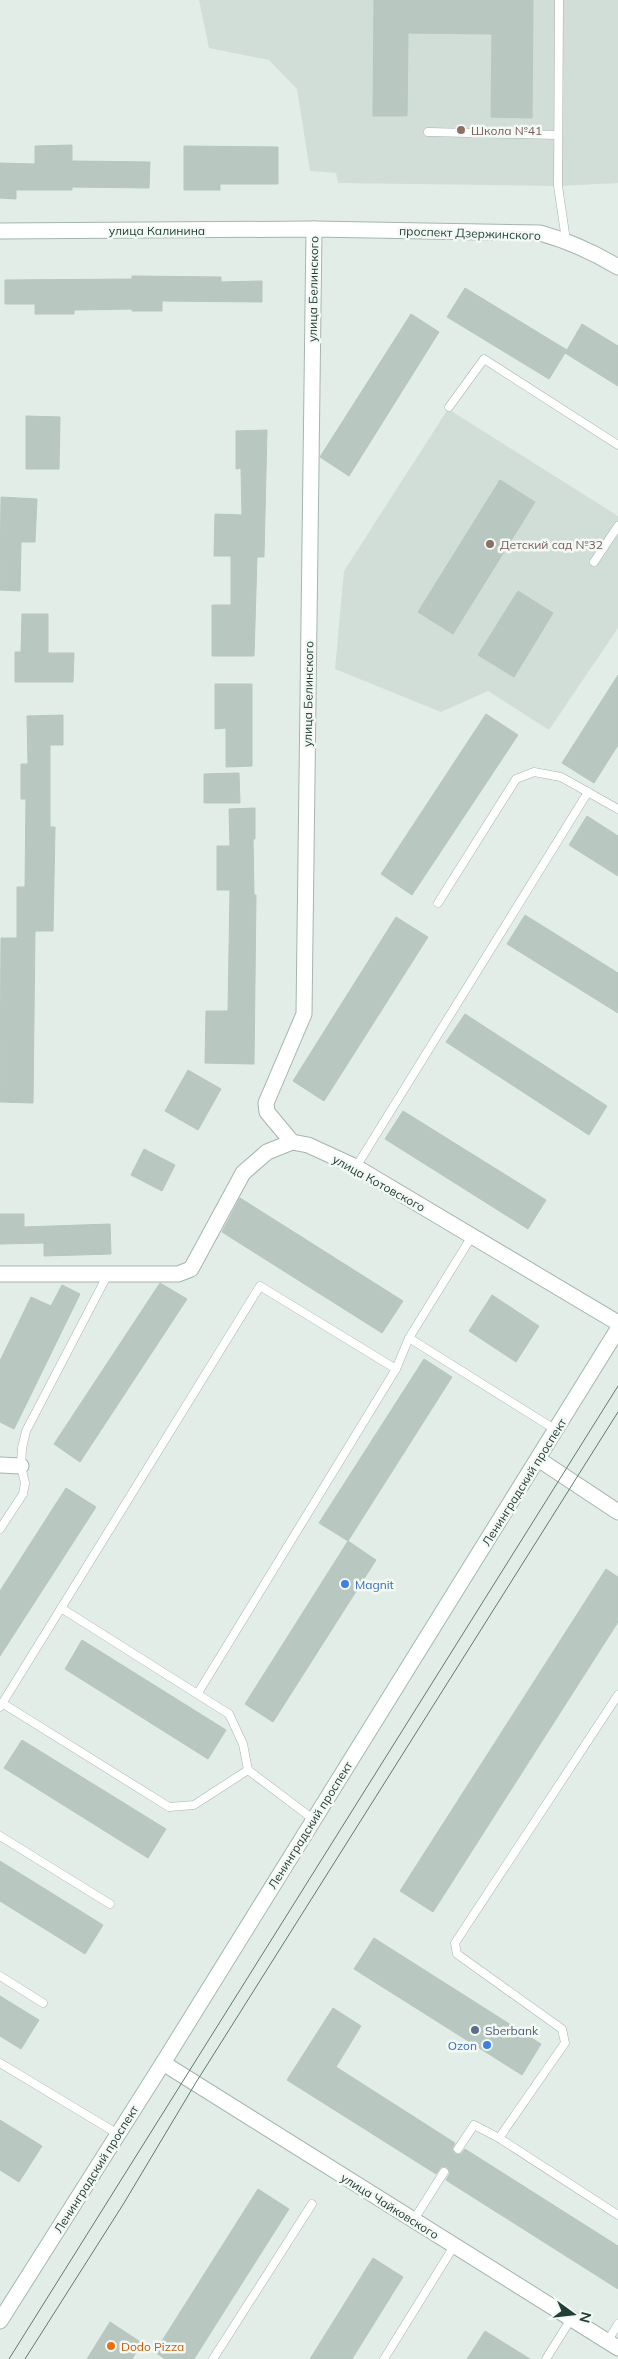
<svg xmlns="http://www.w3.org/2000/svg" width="618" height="2359" font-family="Mulish,sans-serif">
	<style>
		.built { fill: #d1ddd7 }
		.building { fill: #b8c8c1; stroke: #b5c7bf }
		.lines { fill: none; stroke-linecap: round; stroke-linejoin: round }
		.lane-casing { stroke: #a5b5af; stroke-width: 9 }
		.street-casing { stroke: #a5b5af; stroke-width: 17 }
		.secondary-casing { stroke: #a1b9b0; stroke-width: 17 }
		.lane { stroke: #fff; stroke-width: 8 }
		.street { stroke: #fff; stroke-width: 15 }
		.secondary { stroke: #fff; stroke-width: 15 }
		.tram { stroke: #5d7b71; stroke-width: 1 }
		.education-dot { fill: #8d6e63; stroke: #f4f9f6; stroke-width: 2 }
		.shop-dot { fill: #3f7fe0; stroke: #f4f9f6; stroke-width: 2 }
		.service-dot { fill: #5c6f8a; stroke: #f4f9f6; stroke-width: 2 }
		.food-dot { fill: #e8710a; stroke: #f4f9f6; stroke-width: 2 }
		.labels { text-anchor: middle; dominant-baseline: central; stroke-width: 5; stroke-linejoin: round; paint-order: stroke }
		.education-label { font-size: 12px; fill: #785e54; stroke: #f4f9f6; text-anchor: start }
		.street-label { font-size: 12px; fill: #223f36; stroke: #f4f9f6 }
		.shop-label { font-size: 12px; fill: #366cbe; stroke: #f4f9f6; text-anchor: start }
		.service-label { font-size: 12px; fill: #4e5e75; stroke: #f4f9f6; text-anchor: start }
		.food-label { font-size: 12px; fill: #c56008; stroke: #f4f9f6; text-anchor: start }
	</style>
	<rect width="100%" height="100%" fill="#e3ede8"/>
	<g class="built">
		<polygon points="199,0 618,0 618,183 558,186 338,183 336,173 310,171 297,89 269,60 209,48"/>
		<polygon points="448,409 618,516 618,628 549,730 488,691 441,712 335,669 344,571"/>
	</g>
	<g class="building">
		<polygon points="374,0 533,0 532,118 491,117 492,34 408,33 407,116 373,116"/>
		<polygon points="72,145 72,161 150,162 149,188 72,187 72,190 16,190 16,199 0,198 0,163 35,164 35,146"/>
		<polygon points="184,146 278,147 278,184 220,184 220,190 184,190"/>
		<polygon points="132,276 221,277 221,282 262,281 262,302 162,301 162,311 132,311 132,309 74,310 74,314 35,314 35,304 5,304 5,280 132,279"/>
		<polygon points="465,288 567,350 582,324 618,346 618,386 565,353 549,379 447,317"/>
		<polygon points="411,314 439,332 349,476 320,457"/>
		<polygon points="26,416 60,417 59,469 26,469"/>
		<polygon points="267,430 264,557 257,557 254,656 212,656 212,605 231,605 231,556 214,556 215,514 242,515 241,468 236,469 236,431"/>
		<polygon points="500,480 535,502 453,634 418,612"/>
		<polygon points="1,497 37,499 35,542 21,542 20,591 0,590"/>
		<polygon points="518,591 553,613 514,677 478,655"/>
		<polygon points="22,614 48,614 48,653 74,653 73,682 15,682 15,652 21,652"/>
		<polygon points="618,675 618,745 594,783 562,763"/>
		<polygon points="215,684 252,684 252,766 226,767 226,728 215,729"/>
		<polygon points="486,714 518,735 412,895 381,874"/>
		<polygon points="63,715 63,745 50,745 50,827 55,827 53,931 35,931 33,1103 0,1102 1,938 17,938 17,887 25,887 26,799 21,799 21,764 28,764 27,716"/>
		<polygon points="239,773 240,803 204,803 204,774"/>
		<polygon points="255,808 255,839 253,839 254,895 256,895 254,1064 205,1063 206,1011 228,1011 230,890 217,890 217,846 230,846 229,809"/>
		<polygon points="587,816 618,836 618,876 569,845"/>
		<polygon points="525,915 618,973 618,1013 507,944"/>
		<polygon points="396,917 428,937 324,1101 293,1081"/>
		<polygon points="465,1014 607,1106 589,1135 446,1042"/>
		<polygon points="188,1070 221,1089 198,1130 165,1111"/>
		<polygon points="403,1111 546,1200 528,1229 385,1139"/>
		<polygon points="144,1149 175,1165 162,1191 131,1175"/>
		<polygon points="240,1198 403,1301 382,1333 222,1232"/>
		<polygon points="0,1214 24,1214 24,1227 110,1224 111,1254 44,1256 44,1243 0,1244"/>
		<polygon points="160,1283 187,1299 80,1462 54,1444"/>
		<polygon points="62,1285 80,1294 14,1429 0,1422 0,1361 31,1297 51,1306"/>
		<polygon points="492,1295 539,1326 516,1362 469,1331"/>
		<polygon points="424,1359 452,1377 348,1541 319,1523"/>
		<polygon points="66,1488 96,1507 0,1656 0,1591"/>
		<polygon points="348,1541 376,1560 273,1722 245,1704"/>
		<polygon points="606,1569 618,1577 618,1622 433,1912 400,1891"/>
		<polygon points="82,1640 226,1730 208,1759 65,1669"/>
		<polygon points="22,1740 166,1829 148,1858 4,1768"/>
		<polygon points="0,1861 103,1925 85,1954 0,1901"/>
		<polygon points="374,1938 541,2044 522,2075 354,1969"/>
		<polygon points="0,1996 39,2020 21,2049 0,2036"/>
		<polygon points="333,2008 361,2026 336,2067 455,2143 452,2149 455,2154 461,2154 465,2149 618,2246 618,2289 449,2182 446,2180 450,2173 447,2167 441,2167 436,2174 287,2080"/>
		<polygon points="0,2120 42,2146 19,2182 0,2170"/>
		<polygon points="258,2189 289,2209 194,2359 165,2359 155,2352"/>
		<polygon points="373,2258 403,2277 352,2359 310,2359"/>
		<polygon points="110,2322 142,2343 132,2359 87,2359"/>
		<polygon points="485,2331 530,2359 467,2359"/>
	</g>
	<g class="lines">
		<defs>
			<g id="lane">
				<polyline points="559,0 558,186 566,240"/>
				<polyline points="428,132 558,135"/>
				<polyline points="449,407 484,359 618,445"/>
				<polyline points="594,562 618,526"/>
				<polyline points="438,903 516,779 534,772 561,777 618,809"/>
				<polyline points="356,1167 588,792"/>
				<polyline points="409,1338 556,1430"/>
				<polyline points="0,1529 23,1494 25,1483 21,1466 22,1448 26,1431 108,1274"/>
				<polyline points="61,1608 229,1714 243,1744 248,1770 313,1819"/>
				<polyline points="198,1693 396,1369 409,1338 472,1236"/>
				<polyline points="618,1695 455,1943 457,1954 562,2029 565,2043 499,2138 618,2215"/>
				<polyline points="2,1703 169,1807 194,1805 248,1770"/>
				<polyline points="0,1707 260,1286 396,1369"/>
				<polyline points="0,1836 110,1904"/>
				<polyline points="0,1976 43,2003"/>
				<polyline points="0,2063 118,2134"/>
				<polyline points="458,2149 474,2125 499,2138"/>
				<polyline points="413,2221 444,2172"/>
				<polyline points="607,2342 618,2324"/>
				<polyline points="213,2359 312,2204"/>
				<polyline points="384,2359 454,2246"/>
				<polyline points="546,2359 571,2319"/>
			</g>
			<g id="street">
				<path d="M0,231l314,-2 226,4c29,8 53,19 78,34"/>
				<polyline points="292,1142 267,1112 266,1103 304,1014 314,229"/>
				<polyline points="0,1274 178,1274 191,1269 243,1173 267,1152 292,1142 308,1145 356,1167 618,1323"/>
				<polyline points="538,1459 618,1512"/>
				<polyline points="0,1465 21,1466"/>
				<polyline points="163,2063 618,2348"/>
			</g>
			<polyline id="secondary" points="0,2321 163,2063 618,1329"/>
		</defs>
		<use href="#lane" class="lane-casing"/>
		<use href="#street" class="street-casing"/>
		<use href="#secondary" class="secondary-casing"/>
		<use href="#lane" class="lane"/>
		<use href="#street" class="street"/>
		<use href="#secondary" class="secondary"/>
		<g class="tram">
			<polyline points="9,2359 618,1386"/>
			<polyline points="25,2359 124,2203 195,2084 618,1412"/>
		</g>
	</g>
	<g class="education-dot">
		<circle cx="461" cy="130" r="5"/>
		<circle cx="490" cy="544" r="5"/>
	</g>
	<g class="shop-dot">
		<circle cx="345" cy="1584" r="5"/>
		<circle cx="487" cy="2045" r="5"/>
	</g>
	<circle class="service-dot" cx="475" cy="2030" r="5"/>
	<circle class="food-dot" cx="111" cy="2346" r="5"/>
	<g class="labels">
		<g class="education-label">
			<text x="471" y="130">Школа №41</text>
			<text x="500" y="544">Детский сад №32</text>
		</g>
		<g class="street-label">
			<text x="157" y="230">улица Калинина</text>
			<text transform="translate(470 233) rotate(2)">проспект Дзержинского</text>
			<text transform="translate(313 289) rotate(-89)">улица Белинского</text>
			<text transform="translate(308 694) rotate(-89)">улица Белинского</text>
			<text transform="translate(379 1183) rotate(29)">улица Котовского</text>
			<text transform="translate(524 1482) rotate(-58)">Ленинградский проспект</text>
			<text transform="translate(310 1825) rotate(-58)">Ленинградский проспект</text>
			<text transform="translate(96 2169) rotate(-58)">Ленинградский проспект</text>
			<text transform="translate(390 2206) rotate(32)">улица Чайковского</text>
		</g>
		<g class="shop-label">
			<text x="355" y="1584">Magnit</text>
			<text x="477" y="2045" text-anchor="end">Ozon</text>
		</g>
		<g class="service-label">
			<text x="485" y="2030">Sberbank</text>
		</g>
		<g class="food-label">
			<text x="121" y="2346">Dodo Pizza</text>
		</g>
	</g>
	<g transform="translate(573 2314) rotate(105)" stroke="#f4f9f6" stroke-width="4" paint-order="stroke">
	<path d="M0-4L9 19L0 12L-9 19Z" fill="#223f36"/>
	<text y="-8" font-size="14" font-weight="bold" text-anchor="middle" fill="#223f36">N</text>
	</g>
</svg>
